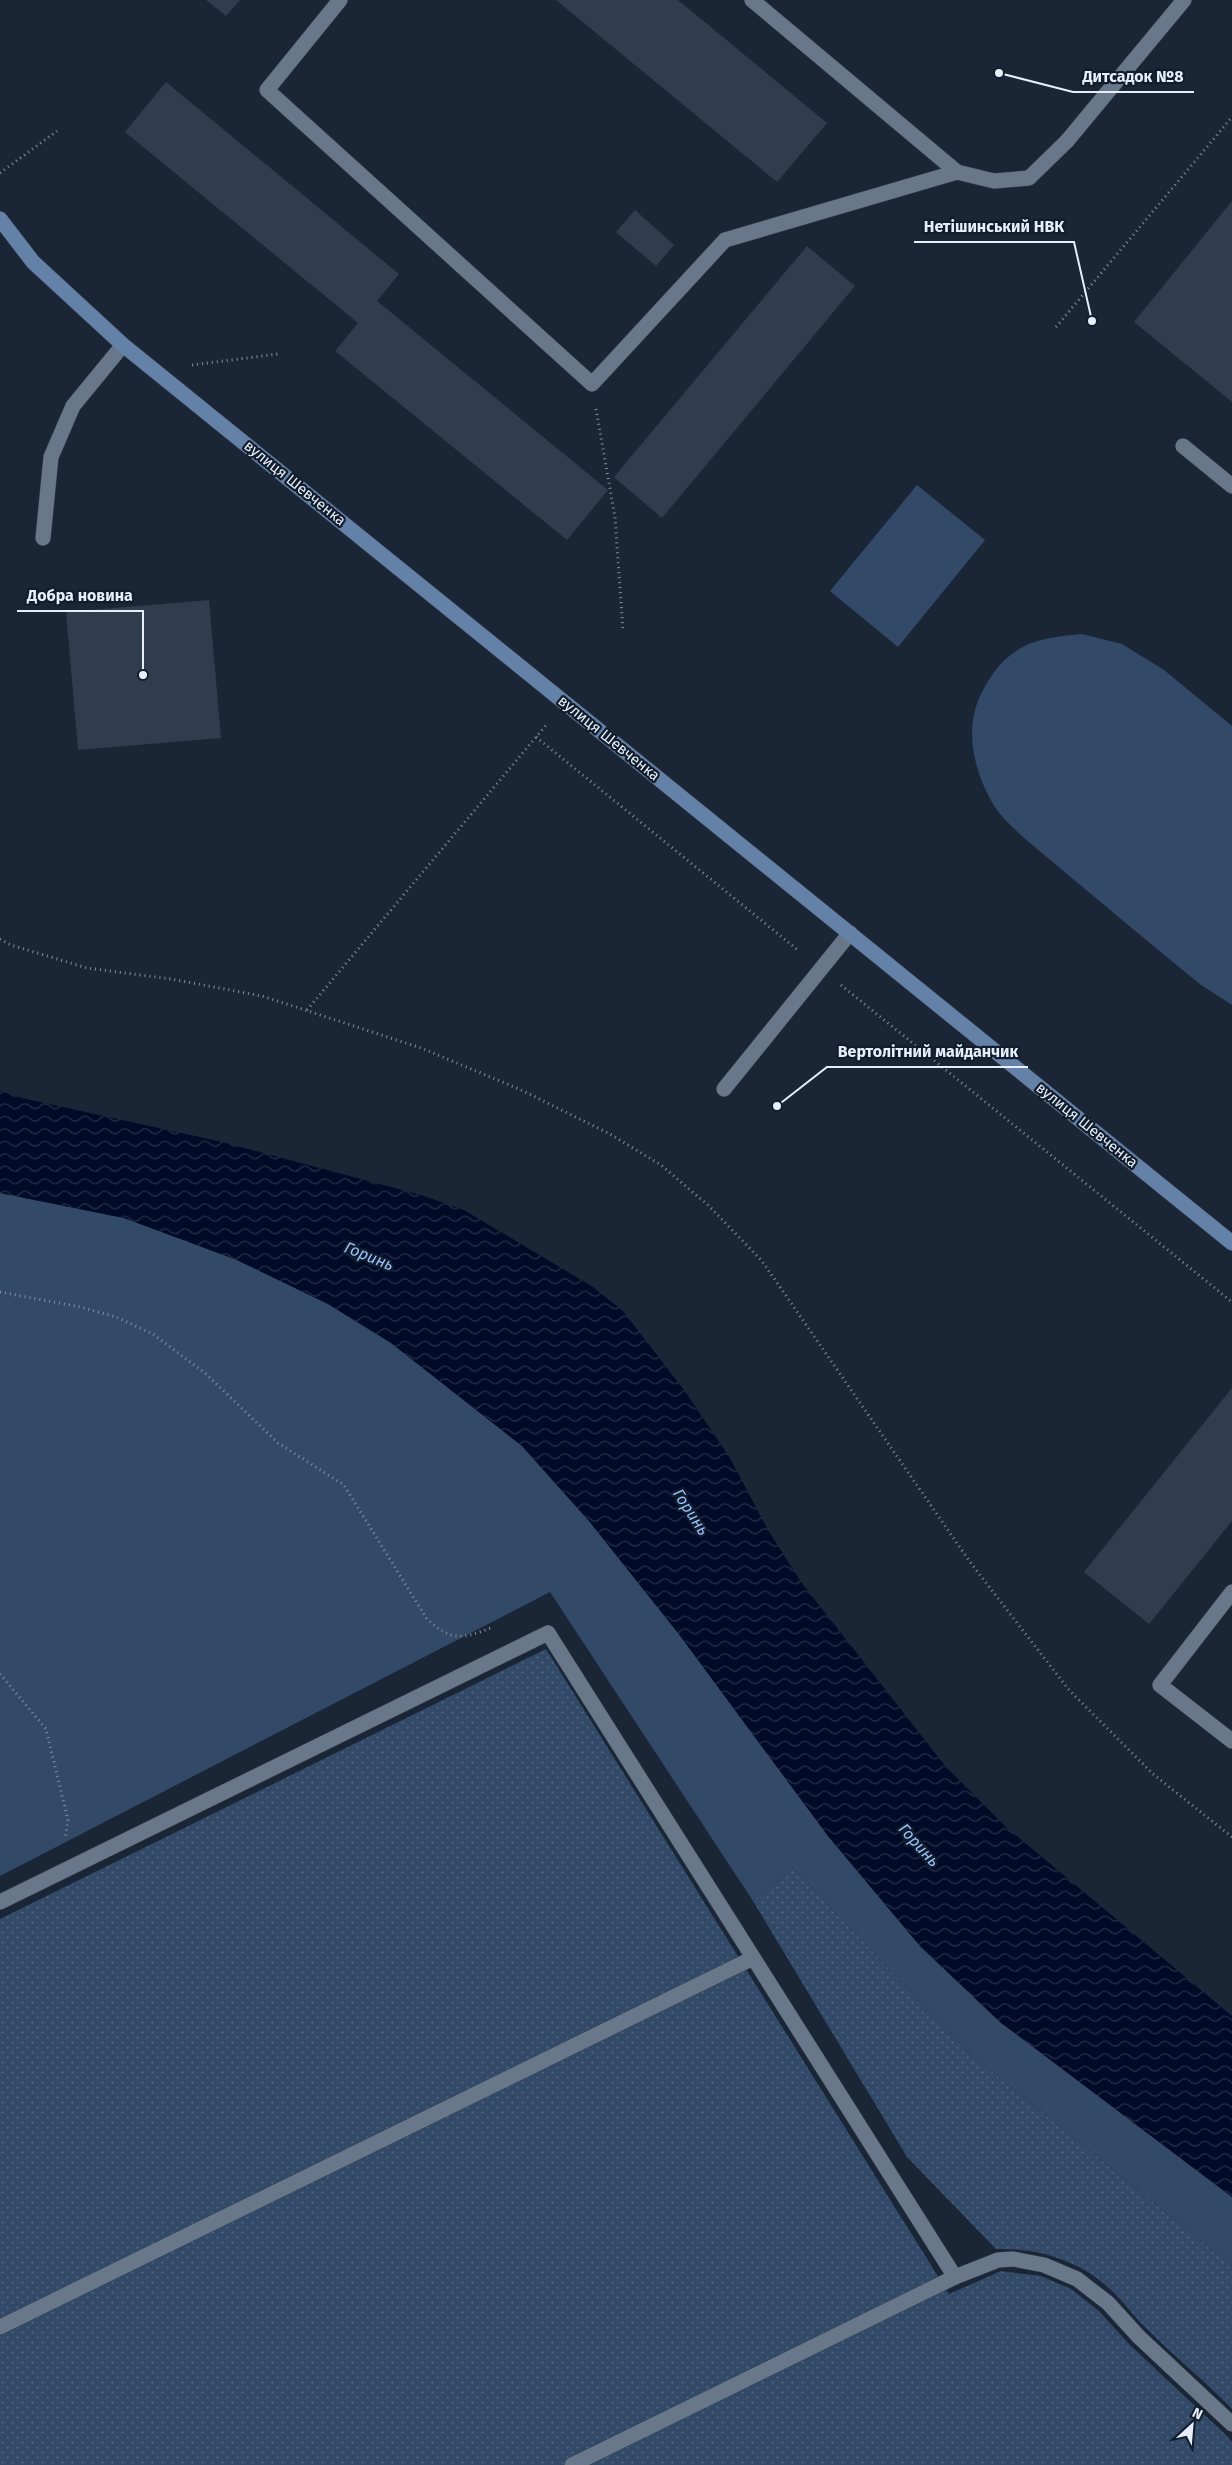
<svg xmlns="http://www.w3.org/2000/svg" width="1232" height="2465" font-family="'Fira Sans',sans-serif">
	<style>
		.grass { fill: #324968 }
		.garden { fill: url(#garden-dots) }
		.water { fill: url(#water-waves) }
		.building { fill: #303d4e }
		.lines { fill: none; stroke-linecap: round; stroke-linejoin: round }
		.lane-casing { stroke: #36404d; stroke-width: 16 }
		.street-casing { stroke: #36404d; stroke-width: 16 }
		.secondary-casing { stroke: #36404d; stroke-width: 16 }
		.path { stroke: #848f9c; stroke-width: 3; stroke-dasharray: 1 4; stroke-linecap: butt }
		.lane { stroke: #68778a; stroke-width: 15 }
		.street { stroke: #68778a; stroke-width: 15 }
		.secondary { stroke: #6482a8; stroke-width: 15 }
		.labels { text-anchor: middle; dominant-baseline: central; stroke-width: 4.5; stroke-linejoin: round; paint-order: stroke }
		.street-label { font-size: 15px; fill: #e6eff9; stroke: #111c2c }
		.water-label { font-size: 16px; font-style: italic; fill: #96c2fd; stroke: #111c2c }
		.leader { fill: none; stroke: #e6eff9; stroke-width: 2 }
		.callout-dot { fill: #e6eff9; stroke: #111c2c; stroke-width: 2 }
		.callout-label { font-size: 16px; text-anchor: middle; font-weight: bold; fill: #e6eff9; stroke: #111c2c; stroke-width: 4.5; stroke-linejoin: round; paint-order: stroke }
	</style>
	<defs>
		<pattern id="garden-dots" width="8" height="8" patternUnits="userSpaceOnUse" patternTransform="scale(1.25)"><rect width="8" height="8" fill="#324968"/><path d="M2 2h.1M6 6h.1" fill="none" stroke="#50647e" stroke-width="1.8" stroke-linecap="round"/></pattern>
		<pattern id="water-waves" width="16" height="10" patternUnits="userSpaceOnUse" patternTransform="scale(1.25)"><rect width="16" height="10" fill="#000b28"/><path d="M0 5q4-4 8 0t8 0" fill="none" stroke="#252f48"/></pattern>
	</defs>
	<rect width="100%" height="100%" fill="#1a2636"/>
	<g class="grass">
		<polygon points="917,485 985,540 898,647 830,591"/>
		<path d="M1082,634l40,10 42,26 68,56v279l-31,-20c-47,-38 -93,-77 -140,-116 -18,-16 -57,-45 -68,-65 -20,-35 -30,-77 -10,-114 24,-45 51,-52 99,-56z"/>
		<polygon points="0,1193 124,1218 237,1260 328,1304 391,1343 522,1446 589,1521 678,1633 828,1836 920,1946 1000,2022 1232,2197 1232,2266 969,2053 793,1868 753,1901 550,1592 0,1876"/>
	</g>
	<g class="garden">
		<polygon points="546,1649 949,2294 1001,2271 1041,2276 1071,2289 1099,2311 1130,2345 1226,2435 1232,2442 1232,2465 0,2465 0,1919"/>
		<path d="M793,1868l176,185 263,213v143c-27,-28 -57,-52 -84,-79 -11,-10 -20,-23 -31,-34 -32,-34 -76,-48 -121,-47l-89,-92 -154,-256z"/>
	</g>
	<polygon class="water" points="0,1091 22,1098 218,1141 421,1195 464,1210 593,1287 623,1311 684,1390 730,1458 768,1530 801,1582 946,1767 1005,1826 1232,2016 1232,2197 1000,2022 920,1946 828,1836 678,1633 589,1521 522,1446 391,1343 328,1304 237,1260 124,1218 0,1193"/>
	<g class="building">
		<polygon points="206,0 240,0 226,16"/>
		<polygon points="556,0 678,0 827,123 777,182"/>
		<polygon points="166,82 399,274 377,301 608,490 567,540 335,351 358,323 125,132"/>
		<polygon points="1232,201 1232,402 1134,322"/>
		<polygon points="635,210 674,245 656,266 616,232"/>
		<polygon points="807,246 855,286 662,518 614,477"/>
		<polygon points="209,600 221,738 78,750 66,612"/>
		<polygon points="1232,1388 1232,1521 1149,1624 1084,1572"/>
	</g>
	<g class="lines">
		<defs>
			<g id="lane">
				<polyline points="340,0 267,90 592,384 725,240 957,172 994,181 1029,178 1067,141"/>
				<polyline points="752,0 957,172"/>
				<polyline points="1183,446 1232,486"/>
				<polyline points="43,538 51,457 73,406 123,345"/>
				<polyline points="724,1089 850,933"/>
				<polyline points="1232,1592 1160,1685 1232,1741"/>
				<polyline points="0,1902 548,1633"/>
				<polyline points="0,2327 753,1958"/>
				<polyline points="572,2465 955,2277 998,2260 1013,2259 1044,2265 1077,2279 1108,2303 1139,2337 1232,2424"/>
			</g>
			<g id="street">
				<polyline points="1067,141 1184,0"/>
				<polyline points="548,1633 955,2277"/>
			</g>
			<polyline id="secondary" points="0,219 33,262 123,345 1232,1243"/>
		</defs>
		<use href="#lane" class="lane-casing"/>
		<use href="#street" class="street-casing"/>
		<use href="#secondary" class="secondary-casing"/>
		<g class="path">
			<polyline points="0,173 57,131"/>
			<polyline points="1056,327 1232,117"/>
			<polyline points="192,365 278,354"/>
			<polyline points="596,409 615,517 623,631"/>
			<polyline points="536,737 799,951"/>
			<polyline points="0,939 11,945 87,968 171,979 262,996 421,1048 519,1089 610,1134 661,1165 708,1205 762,1261 970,1562 1069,1690 1153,1774 1232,1837"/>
			<polyline points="841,985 1232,1302"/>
			<polyline points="307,1010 547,724"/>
			<path d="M0,1292l80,15 36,10 37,17 53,40 72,69 66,42 83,134c25,23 36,20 66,8"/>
			<polyline points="0,1674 46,1729 68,1820 65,1839"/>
		</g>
		<use href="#lane" class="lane"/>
		<use href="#street" class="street"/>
		<use href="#secondary" class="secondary"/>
	</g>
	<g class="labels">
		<g class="street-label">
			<text transform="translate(295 483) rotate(39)">вулиця Шевченка</text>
			<text transform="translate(609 738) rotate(39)">вулиця Шевченка</text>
			<text transform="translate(1087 1125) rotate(39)">вулиця Шевченка</text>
		</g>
		<g class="water-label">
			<text transform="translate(369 1256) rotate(22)">Горинь</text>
			<text transform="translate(691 1512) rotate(57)">Горинь</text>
			<text transform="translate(919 1845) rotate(48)">Горинь</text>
		</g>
	</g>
	<path class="leader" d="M999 73L1073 92H1194M1092 321L1074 242H914M143 675L143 611H17M777 1106L827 1067H1028"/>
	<g class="callout-dot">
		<circle cx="999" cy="73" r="5"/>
		<circle cx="1092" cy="321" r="5"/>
		<circle cx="143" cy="675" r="5"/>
		<circle cx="777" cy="1106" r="5"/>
	</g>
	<g class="callout-label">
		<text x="1133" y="82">Дитсадок №8</text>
		<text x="994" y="232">Нетішинський НВК</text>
		<text x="80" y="601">Добра новина</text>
		<text x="928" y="1057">Вертолітний майданчик</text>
	</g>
	<g transform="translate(1192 2425) rotate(26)" stroke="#111c2c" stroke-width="4" paint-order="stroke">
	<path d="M0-4L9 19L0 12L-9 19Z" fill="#e6eff9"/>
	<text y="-8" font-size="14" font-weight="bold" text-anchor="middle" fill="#e6eff9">N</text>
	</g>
</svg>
